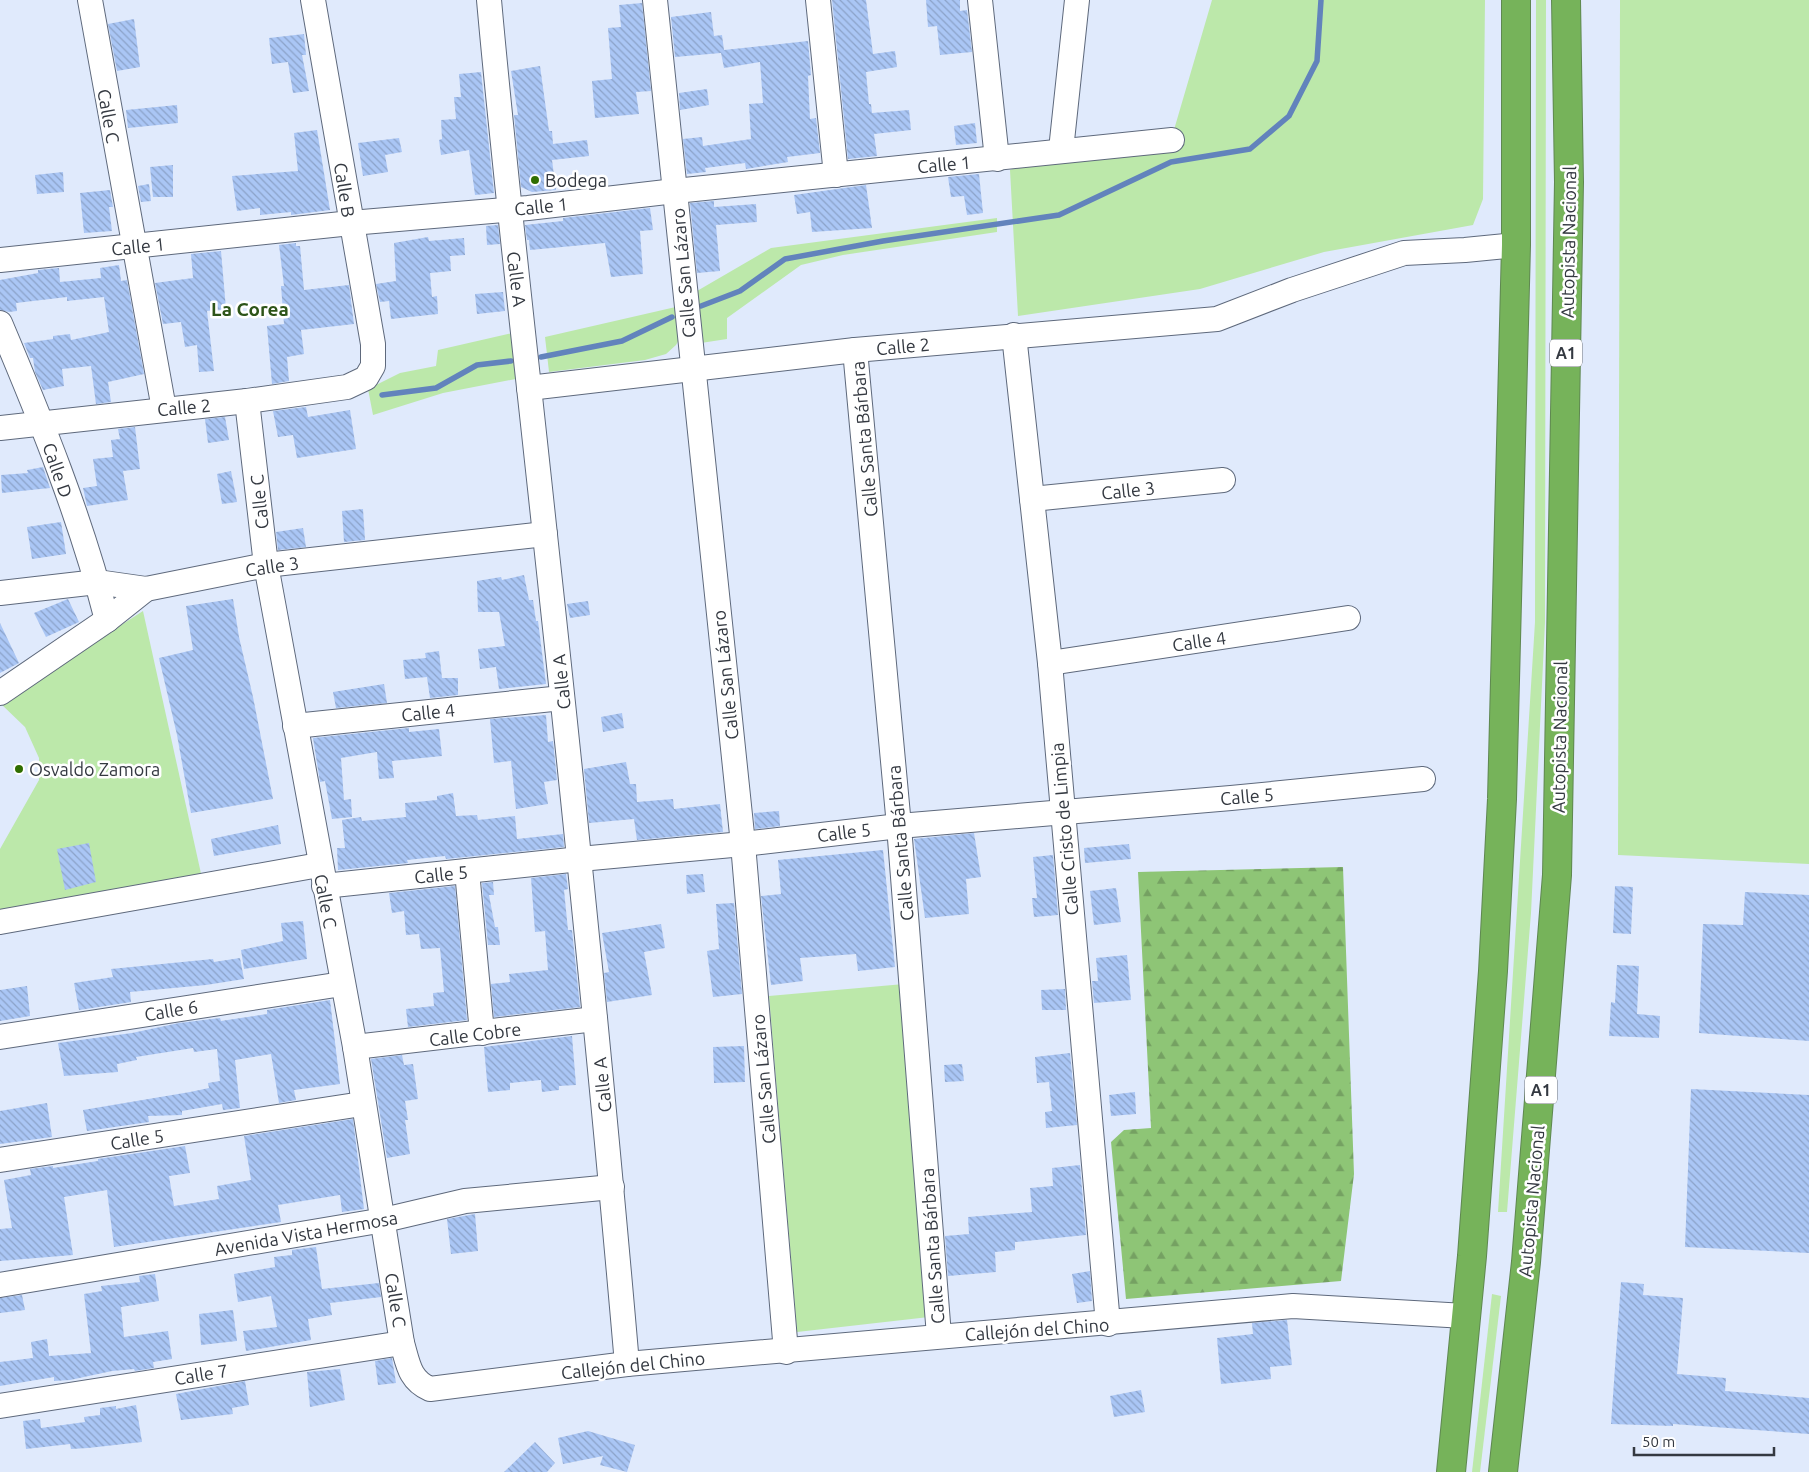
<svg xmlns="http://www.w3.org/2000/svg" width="1809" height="1472" font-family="Ubuntu,sans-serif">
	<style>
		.grass { fill: #bce8aa }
		.forest { fill: url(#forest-firs) }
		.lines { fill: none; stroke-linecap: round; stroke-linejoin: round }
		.stream { stroke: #6283bc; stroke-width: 5.5 }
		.building { fill: url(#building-back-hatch) }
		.minor-casing { stroke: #5e697c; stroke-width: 26 }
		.highway-casing { stroke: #5f8851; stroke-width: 30 }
		.minor { stroke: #fff; stroke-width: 24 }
		.highway { stroke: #76b35a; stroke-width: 28 }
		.poi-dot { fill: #306e00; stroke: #fff; stroke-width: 2 }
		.labels { text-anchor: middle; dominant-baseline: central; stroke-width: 5; stroke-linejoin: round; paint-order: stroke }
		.shield { fill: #fff; stroke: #71747a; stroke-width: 1 }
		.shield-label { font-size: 16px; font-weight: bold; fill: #343941 }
		.street-label { font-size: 18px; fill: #343941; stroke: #fff }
		.poi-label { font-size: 18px; fill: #343941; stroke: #fff; text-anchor: start }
		.neighbourhood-label { font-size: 19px; font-weight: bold; fill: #2d5418; stroke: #fff }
	</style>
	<defs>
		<pattern id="forest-firs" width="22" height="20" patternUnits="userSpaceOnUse" patternTransform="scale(1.25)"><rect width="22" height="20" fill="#8ec576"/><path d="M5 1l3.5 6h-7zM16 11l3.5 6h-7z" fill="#75a162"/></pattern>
		<pattern id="building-back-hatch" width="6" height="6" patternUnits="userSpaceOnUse" patternTransform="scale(1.25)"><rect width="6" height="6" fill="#aac6f5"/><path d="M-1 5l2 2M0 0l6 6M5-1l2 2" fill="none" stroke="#8ba2c8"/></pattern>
	</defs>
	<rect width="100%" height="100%" fill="#e0eafc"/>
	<g class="grass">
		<polygon points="1212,0 1485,0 1483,199 1473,225 1324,252 1200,289 1018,316 1010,170 1061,150 1171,140"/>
		<polygon points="1536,0 1546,0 1545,622 1531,913 1507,1212 1498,1212 1535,622"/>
		<polygon points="1620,0 1809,0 1809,864 1618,855"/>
		<polygon points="997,218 997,232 843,255 801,265 727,318 727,339 701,343 697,291 771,248"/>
		<polygon points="680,306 681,336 676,345 666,354 645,360 549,372 545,337"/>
		<polygon points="517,332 521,378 443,393 373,415 368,389 400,373 436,366 438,350"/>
		<polygon points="143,611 202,878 0,917 0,849 39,780 39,758 25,727 0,703"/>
		<polygon points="904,984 929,1317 797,1332 769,996"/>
		<polygon points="1492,1294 1501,1296 1480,1472 1472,1472"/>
	</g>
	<polygon class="forest" points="1343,867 1354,1174 1341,1281 1126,1299 1111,1142 1124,1130 1151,1128 1138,872"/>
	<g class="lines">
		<g class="stream">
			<polyline points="701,306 740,291 785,259 883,241 1059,215 1171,162 1250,149 1289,116 1317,61 1321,0"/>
			<polyline points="541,357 622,341 672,317"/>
			<polyline points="382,395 436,388 477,365 511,361"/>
		</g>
	</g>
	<g class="building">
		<polygon points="832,0 866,0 873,54 895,51 897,67 866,72 869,104 871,104 872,113 909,110 911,130 874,134 877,156 848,159"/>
		<polygon points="926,0 960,0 960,11 967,10 972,52 940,55 937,26 928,27"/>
		<polygon points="642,3 651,91 636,92 639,114 595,118 592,81 612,79 608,28 621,27 619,5"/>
		<polygon points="711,12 714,36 722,35 724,50 808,41 811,75 808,76 810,119 816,118 820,153 787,157 788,162 746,169 745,163 705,168 706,172 687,174 683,139 702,137 703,146 751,139 749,104 763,103 760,62 724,68 721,53 675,57 671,17"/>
		<polygon points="134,19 140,67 117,71 108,24"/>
		<polygon points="304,34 306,55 302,55 309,91 293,93 288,62 272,64 269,38"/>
		<polygon points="540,66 549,131 552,131 553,144 587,140 589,156 552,160 556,190 532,192 521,187 514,115 518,115 511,71"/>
		<polygon points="481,72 494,193 475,195 469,150 441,155 439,140 442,139 441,120 456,119 454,97 461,97 459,74"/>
		<polygon points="707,89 709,105 680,110 679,93"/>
		<polygon points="177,105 178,123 128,128 126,110"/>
		<polygon points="975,123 977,143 956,145 954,126"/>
		<polygon points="317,130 330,210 291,215 291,212 260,215 260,208 237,211 232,176 298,171 294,133"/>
		<polygon points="399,138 402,152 385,155 388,172 363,176 358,143"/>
		<polygon points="173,165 173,197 153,197 150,167"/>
		<polygon points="63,172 64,192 37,194 35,175"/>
		<polygon points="979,174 983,213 967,215 964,196 951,197 948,177"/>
		<polygon points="149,184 151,201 141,202 138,186"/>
		<polygon points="866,185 872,228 812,232 810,212 797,214 794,195"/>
		<polygon points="110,190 113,207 109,207 112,231 84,233 80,193"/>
		<polygon points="714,201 714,207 756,204 757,222 716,225 720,271 697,273 690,203"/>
		<polygon points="650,208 653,230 640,231 643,274 611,277 605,243 530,250 529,240 527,240 525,225 563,221 563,218"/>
		<polygon points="498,225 500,244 487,245 486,226"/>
		<polygon points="428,237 429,241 464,238 465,255 450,256 451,271 430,273 432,297 437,296 438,314 391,319 389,301 380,302 376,284 396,281 394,243"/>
		<polygon points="296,243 296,246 300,246 304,290 349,285 354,324 301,330 304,354 287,357 289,381 272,384 267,326 284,324 281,286 284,286 279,245"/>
		<polygon points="221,251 226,309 207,311 214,371 199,372 197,345 185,347 181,322 163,324 155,283 193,278 191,254"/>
		<polygon points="119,265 121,281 127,280 144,374 108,382 111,402 96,404 91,366 62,369 64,386 43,390 35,372 33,358 30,358 24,343 53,339 53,336 70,334 71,340 109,332 104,297 67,301 67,297 16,303 17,311 9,312 0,310 0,280 38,273 38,270 59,268 60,282 101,278 100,268"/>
		<polygon points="503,292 505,311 477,314 475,294"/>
		<polygon points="306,407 308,417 350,410 356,449 297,458 293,435 278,437 273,411"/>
		<polygon points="225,417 229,440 208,443 205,419"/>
		<polygon points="135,427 140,469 123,471 128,500 87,506 83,488 97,486 93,459 113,457 111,440 120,439 118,429"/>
		<polygon points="43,467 50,488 2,493 1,475 28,473 27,470"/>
		<polygon points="231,471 237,502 222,504 217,474"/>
		<polygon points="363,509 365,540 344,542 342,511"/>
		<polygon points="61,522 66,554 32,559 27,527"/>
		<polygon points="303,528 306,547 278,550 276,532"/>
		<polygon points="524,575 529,600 533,600 536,621 538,621 546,684 499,689 496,667 480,669 478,649 505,646 499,612 478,612 477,581 501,577 502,580"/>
		<polygon points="68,599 79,622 46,637 34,613"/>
		<polygon points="233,599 239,637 253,697 273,799 191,813 177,735 159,658 193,650 186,606"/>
		<polygon points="588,601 590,615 570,618 567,604"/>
		<polygon points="0,623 19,663 0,673"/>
		<polygon points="439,651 442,678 458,678 458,695 430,698 427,677 405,679 403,660 426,658 425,653"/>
		<polygon points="384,684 387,703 336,708 333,692"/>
		<polygon points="622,713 624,728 603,732 601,717"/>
		<polygon points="546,715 548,742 553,741 557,780 544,782 548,804 516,809 511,761 494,763 490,719"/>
		<polygon points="409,728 409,732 439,729 442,756 392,761 394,778 379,779 377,752 341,758 344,800 351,799 352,817 332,819 325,781 320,782 313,738"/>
		<polygon points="626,762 630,784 636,784 637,802 673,799 674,809 720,804 723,832 637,840 634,819 589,823 584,769"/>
		<polygon points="453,793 456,816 477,815 478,820 515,816 517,839 563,834 564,847 446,859 445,856 407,860 408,863 338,870 337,848 345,848 342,820 361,817 362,821 406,817 405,803 437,800 437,796"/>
		<polygon points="779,811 780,826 755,829 754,813"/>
		<polygon points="278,825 281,844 214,856 211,839"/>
		<polygon points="974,833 981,877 966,879 969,914 925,918 914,839"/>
		<polygon points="89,843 96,882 65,890 57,849"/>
		<polygon points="1129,844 1131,859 1085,863 1084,848"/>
		<polygon points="883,850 895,967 858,971 856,954 800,958 803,981 771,985 761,896 781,894 778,860"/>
		<polygon points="1053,855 1058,915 1034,917 1032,898 1037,898 1033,857"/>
		<polygon points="566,874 568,889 564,890 568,930 572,930 580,1007 494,1017 491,984 510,982 509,974 548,970 545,931 535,932 531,878"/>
		<polygon points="703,874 705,892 687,894 686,875"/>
		<polygon points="493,882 494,895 489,895 495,927 498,927 500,945 488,945 482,883"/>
		<polygon points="455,886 467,1020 408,1027 406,1009 434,1006 433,993 444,992 440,948 421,949 419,934 406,935 404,911 392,913 389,893"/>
		<polygon points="1615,886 1633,887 1631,934 1613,933"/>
		<polygon points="1116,888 1121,922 1094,925 1090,891"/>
		<polygon points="1745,892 1809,895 1809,1041 1699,1033 1703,924 1743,925"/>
		<polygon points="734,903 742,994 713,997 707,951 719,949 716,904"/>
		<polygon points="303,921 307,959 244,969 241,950 283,941 281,923"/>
		<polygon points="661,924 665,948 644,952 652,995 607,1002 604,973 609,972 602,933"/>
		<polygon points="1127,955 1131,1000 1094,1003 1092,981 1098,981 1096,958"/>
		<polygon points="240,958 244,979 206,985 130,992 131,1002 79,1010 74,983 113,977 111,969 213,959 214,962"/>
		<polygon points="1617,965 1639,966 1637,1014 1660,1016 1659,1038 1609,1036 1611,1002 1615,1003"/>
		<polygon points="27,986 30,1016 0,1021 0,990"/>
		<polygon points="1065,989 1066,1010 1042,1010 1041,990"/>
		<polygon points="330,1000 340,1084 294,1090 296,1100 279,1103 271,1054 235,1060 240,1108 223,1110 222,1104 182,1111 182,1115 148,1116 149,1122 87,1131 83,1110 190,1092 209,1088 208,1083 220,1081 217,1049 194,1052 193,1048 136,1057 137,1060 117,1064 118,1072 64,1076 58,1043 132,1033 179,1023 220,1018 221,1021 267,1014 267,1010"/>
		<polygon points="572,1036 576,1085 559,1086 559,1090 542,1092 541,1080 510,1083 510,1090 488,1092 484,1047"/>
		<polygon points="744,1046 745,1082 714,1083 713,1047"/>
		<polygon points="1070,1053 1077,1125 1046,1128 1045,1112 1052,1111 1049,1082 1037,1083 1035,1057"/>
		<polygon points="402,1055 404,1065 413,1064 418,1099 405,1101 408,1120 405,1120 410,1154 387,1158 371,1059"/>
		<polygon points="962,1064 964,1081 945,1082 944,1065"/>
		<polygon points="1691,1089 1809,1095 1809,1253 1685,1247"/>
		<polygon points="1135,1092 1136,1114 1111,1116 1109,1095"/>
		<polygon points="47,1103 52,1137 0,1144 0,1111"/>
		<polygon points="353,1119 364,1209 342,1212 340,1195 278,1205 281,1222 114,1247 107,1190 64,1197 73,1255 0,1261 0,1229 12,1228 4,1180 31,1175 30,1169 53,1166 53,1168 98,1161 98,1159 185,1146 190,1173 169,1176 174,1206 219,1199 217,1186 251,1180 244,1136"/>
		<polygon points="1080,1165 1086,1235 1015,1242 1015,1250 995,1252 996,1272 948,1276 945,1236 969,1234 968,1217 1032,1212 1030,1188 1053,1186 1052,1168"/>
		<polygon points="475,1214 478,1251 451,1254 447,1219"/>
		<polygon points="316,1247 322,1289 379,1283 381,1297 330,1303 332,1315 308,1319 311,1340 246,1351 243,1331 277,1327 271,1296 238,1302 234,1274 275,1267 274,1257 292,1255 292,1250"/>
		<polygon points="1090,1271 1092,1301 1077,1303 1072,1274"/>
		<polygon points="155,1274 159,1301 121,1307 124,1337 168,1331 172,1359 153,1362 154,1368 135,1371 134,1369 112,1371 70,1380 54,1381 54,1377 0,1386 0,1362 33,1358 31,1342 47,1339 49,1356 91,1353 84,1294 102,1291 101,1286 140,1282 139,1276"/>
		<polygon points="1621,1282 1644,1284 1643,1295 1683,1298 1677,1374 1726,1378 1725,1391 1809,1398 1809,1434 1673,1424 1673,1426 1611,1424"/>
		<polygon points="22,1295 25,1310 0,1313 0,1298"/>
		<polygon points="233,1310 237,1341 201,1345 199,1314"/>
		<polygon points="1287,1320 1292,1365 1270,1367 1271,1379 1221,1384 1217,1338 1253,1334 1252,1323"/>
		<polygon points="392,1358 396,1383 378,1385 375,1361"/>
		<polygon points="340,1369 345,1400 310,1407 307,1372"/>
		<polygon points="245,1381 249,1405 232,1408 233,1414 181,1420 176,1394"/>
		<polygon points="1141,1390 1145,1412 1114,1417 1110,1396"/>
		<polygon points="136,1405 142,1442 88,1448 71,1449 70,1444 26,1449 23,1421 40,1419 41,1428 85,1422 84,1417 100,1415 100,1408 116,1406 116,1409"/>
		<polygon points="588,1431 635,1445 627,1472 600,1465 603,1456 563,1464 558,1438"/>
		<polygon points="535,1442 555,1463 547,1472 504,1472"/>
	</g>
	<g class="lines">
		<defs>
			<g id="minor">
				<polyline points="90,0 164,409"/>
				<path d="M489,0c16,178 37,356 56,535 30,276 58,552 82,829"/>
				<polyline points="655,0 743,844 786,1352"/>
				<polyline points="818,0 836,175"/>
				<polyline points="980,0 997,159"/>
				<polyline points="1061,150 1077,0"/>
				<polyline points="0,260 351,223 528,208 675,191 1172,140"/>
				<path d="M0,323c41,97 81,195 107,297"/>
				<polyline points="1014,335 1050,663 1108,1324"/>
				<polyline points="855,350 899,826 939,1336"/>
				<polyline points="529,388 855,350 1217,319 1292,290 1404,253 1465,250 1516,245"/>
				<path d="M247,401l19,164 89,482 47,296c6,20 7,37 28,46l197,-25 666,-58 172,10"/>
				<polyline points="0,428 247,401 347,387 366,378 373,366 373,344 313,0"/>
				<polyline points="1032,499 1223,480"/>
				<polyline points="0,593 97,582 146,589 266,565 545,534"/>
				<polyline points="1050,663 1348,618"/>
				<polyline points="0,693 107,620 146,589"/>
				<polyline points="295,726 562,698"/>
				<polyline points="467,871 482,1033"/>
				<polyline points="324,886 580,859 743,844 899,826 1231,798 1423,779"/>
				<polyline points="0,922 319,865"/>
				<polyline points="0,1037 342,984"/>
				<polyline points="355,1047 595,1019"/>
				<polyline points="0,1160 362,1104"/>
				<polyline points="0,1285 384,1220 465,1201 612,1187"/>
				<polyline points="0,1406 402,1343"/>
			</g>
			<g id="highway">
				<polyline points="1451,1472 1472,1256 1493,971 1502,799 1516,245 1516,0"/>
				<polyline points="1503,1472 1526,1262 1557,875 1569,182 1566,0"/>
			</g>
		</defs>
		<use href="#minor" class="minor-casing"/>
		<use href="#highway" class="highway-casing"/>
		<use href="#minor" class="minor"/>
		<use href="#highway" class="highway"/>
	</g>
	<g class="poi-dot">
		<circle cx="535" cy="180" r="5"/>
		<circle cx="19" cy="769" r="5"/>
	</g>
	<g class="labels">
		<g class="shield">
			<rect x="1550" y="339.5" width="32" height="27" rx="4"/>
			<rect x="1525" y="1076.5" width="32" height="27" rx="4"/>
		</g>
		<g class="shield-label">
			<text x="1566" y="353">A1</text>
			<text x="1541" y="1090">A1</text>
		</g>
		<g class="street-label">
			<text transform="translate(109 116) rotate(80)">Calle C</text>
			<text transform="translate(944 164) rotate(-5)">Calle 1</text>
			<text transform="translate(345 190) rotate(81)">Calle B</text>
			<text transform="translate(541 206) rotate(-6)">Calle 1</text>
			<text transform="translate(1568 242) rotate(-89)">Autopista Nacional</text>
			<text transform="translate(138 246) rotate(-6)">Calle 1</text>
			<text transform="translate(683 273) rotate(-95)">Calle San Lázaro</text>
			<text transform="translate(517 279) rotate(83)">Calle A</text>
			<text transform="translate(903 346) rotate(-5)">Calle 2</text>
			<text transform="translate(184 407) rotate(-5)">Calle 2</text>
			<text transform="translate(864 439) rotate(-95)">Calle Santa Bárbara</text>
			<text transform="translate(58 470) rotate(71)">Calle D</text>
			<text transform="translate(1128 490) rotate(-6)">Calle 3</text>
			<text transform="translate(259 502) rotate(-96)">Calle C</text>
			<text transform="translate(272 566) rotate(-8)">Calle 3</text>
			<text transform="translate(1199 641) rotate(-8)">Calle 4</text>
			<text transform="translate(725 675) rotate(-96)">Calle San Lázaro</text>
			<text transform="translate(561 682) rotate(-96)">Calle A</text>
			<text transform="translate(428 712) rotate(-6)">Calle 4</text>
			<text transform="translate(1559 737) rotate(-89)">Autopista Nacional</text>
			<text transform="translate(1247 796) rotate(-5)">Calle 5</text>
			<text transform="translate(1064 829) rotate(-95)">Calle Cristo de Limpia</text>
			<text transform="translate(844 832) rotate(-7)">Calle 5</text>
			<text transform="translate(900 843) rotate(-95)">Calle Santa Bárbara</text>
			<text transform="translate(441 874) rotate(-6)">Calle 5</text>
			<text transform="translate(326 901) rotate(79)">Calle C</text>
			<text transform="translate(171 1010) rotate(-9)">Calle 6</text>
			<text transform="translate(475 1034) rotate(-7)">Calle Cobre</text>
			<text transform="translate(763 1079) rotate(-95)">Calle San Lázaro</text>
			<text transform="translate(602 1085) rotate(-96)">Calle A</text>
			<text transform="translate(137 1139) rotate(-9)">Calle 5</text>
			<text transform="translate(1531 1201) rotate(-85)">Autopista Nacional</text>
			<text transform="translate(306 1233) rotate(-10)">Avenida Vista Hermosa</text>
			<text transform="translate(932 1246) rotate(-94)">Calle Santa Bárbara</text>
			<text transform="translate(396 1300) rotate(81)">Calle C</text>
			<text transform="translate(1037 1329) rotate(-4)">Callejón del Chino</text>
			<text transform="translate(633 1365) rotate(-6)">Callejón del Chino</text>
			<text transform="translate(201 1374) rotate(-9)">Calle 7</text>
		</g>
		<g class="poi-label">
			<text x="545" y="180">Bodega</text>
			<text x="29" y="769">Osvaldo Zamora</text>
		</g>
		<g class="neighbourhood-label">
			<text x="250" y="309">La Corea</text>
		</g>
	</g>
	<path d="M1634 1447v8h140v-8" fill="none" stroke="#343941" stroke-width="2.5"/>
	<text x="1642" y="1447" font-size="15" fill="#343941" stroke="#ffffff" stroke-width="4" paint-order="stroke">50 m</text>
</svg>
